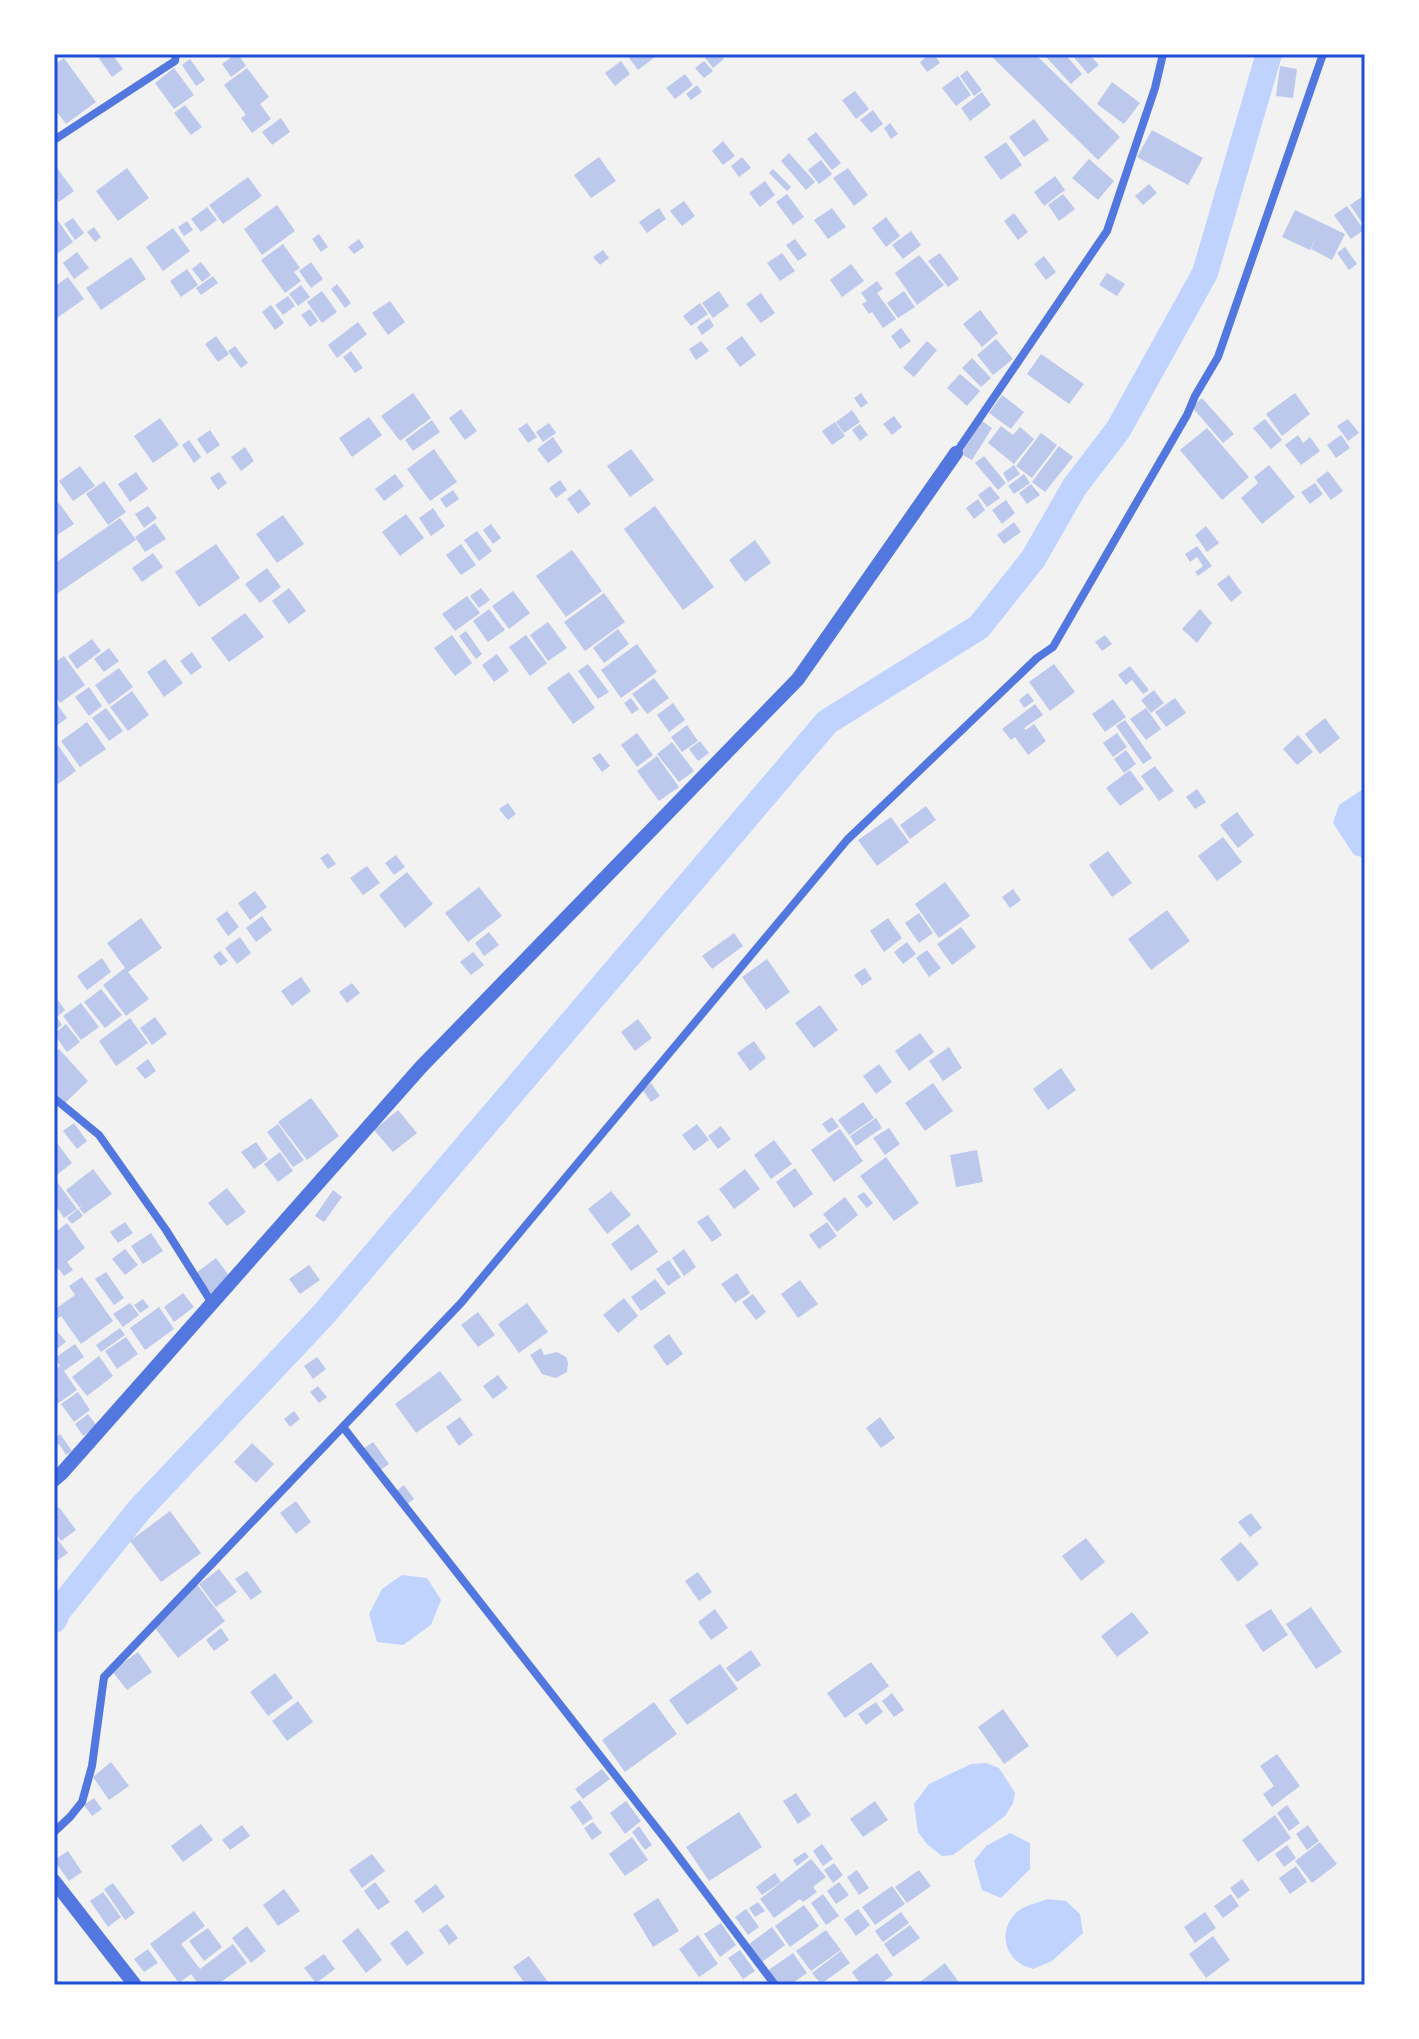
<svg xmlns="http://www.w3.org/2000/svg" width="1419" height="2039" font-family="Raleway,sans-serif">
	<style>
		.water { fill: #bfd3fe }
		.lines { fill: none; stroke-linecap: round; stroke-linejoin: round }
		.canal { stroke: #bfd3fe; stroke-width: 26 }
		.building { fill: #bdc9ec }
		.minor { stroke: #5277de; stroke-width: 8 }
		.tertiary { stroke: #5277de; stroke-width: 14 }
		.neatline { fill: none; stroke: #1d4ed8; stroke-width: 3 }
	</style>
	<rect width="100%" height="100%" fill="#f2f2f2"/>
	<g class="water">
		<polygon points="1360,791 1365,791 1365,858 1354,855 1333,823 1339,805"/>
		<polygon points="402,1575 427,1578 441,1600 431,1625 403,1645 377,1642 369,1614 382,1589"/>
		<polygon points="986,1763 999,1768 1015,1793 1013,1803 1005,1816 953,1855 942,1856 927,1844 918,1832 914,1804 929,1784 971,1764"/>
		<polygon points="1010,1833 1030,1843 1030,1869 1001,1898 982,1890 974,1861 986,1846"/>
		<path d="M1047,1899l19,2 14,13 3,19 -31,28 -19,8c-4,-2 -9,-2 -12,-5 -20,-12 -20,-39 -3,-53 8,-6 20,-8 29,-12z"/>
	</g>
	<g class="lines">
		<polyline class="canal" points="54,1620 58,1611 140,1509 324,1314 827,722 979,627 1033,559 1075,486 1118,430 1205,273 1269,54"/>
	</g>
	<g class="building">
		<polygon points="96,54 112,54 123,69 112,77"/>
		<polygon points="236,54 238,54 246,66 231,77 222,64"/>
		<polygon points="626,54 659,54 638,70"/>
		<polygon points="702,54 720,54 724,59 713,68"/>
		<polygon points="930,54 934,54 940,63 927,72 920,62"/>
		<polygon points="989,54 1035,54 1120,137 1098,160"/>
		<polygon points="1050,54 1065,54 1082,74 1071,84 1046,57"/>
		<polygon points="1071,54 1089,54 1099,65 1088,74"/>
		<polygon points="64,58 96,102 66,124 54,108 54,65"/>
		<polygon points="190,59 205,80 196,86 182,65"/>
		<polygon points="621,61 630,74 615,86 605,73"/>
		<polygon points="704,61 713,71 704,78 695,68"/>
		<polygon points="1280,66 1297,69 1293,98 1276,96"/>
		<polygon points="174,68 194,95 174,109 155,83"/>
		<polygon points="247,68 269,97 260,104 271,119 252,133 241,118 246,115 224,85"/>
		<polygon points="967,70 982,90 974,96 960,76"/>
		<polygon points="685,74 693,85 675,99 666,88"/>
		<polygon points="958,76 971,95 956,106 942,88"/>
		<polygon points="1112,82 1140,103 1124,124 1097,104"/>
		<polygon points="697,85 702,92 691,100 686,94"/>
		<polygon points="855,91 869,109 856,119 842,100"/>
		<polygon points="982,92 991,105 970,121 961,108"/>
		<polygon points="185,105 202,127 191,135 174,113"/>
		<polygon points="873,110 883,124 871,133 860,120"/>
		<polygon points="281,118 290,132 272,145 262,132"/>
		<polygon points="1034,119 1049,140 1024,157 1009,137"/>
		<polygon points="890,123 898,134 891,139 884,128"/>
		<polygon points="1152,130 1203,158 1188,185 1137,157"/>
		<polygon points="816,132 841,163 832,170 807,139"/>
		<polygon points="723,141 735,156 723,165 712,151"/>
		<polygon points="1006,142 1022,165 1001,180 984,157"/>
		<polygon points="789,153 815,182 806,190 781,161"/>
		<polygon points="599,157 616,181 591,198 574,175"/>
		<polygon points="742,157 751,168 739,177 731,166"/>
		<polygon points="1089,159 1114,181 1098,200 1072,178"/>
		<polygon points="821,160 832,174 819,184 808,170"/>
		<polygon points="54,164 74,191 59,202 54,195"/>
		<polygon points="127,168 149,198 118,221 96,191"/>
		<polygon points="848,168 868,195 854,206 833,178"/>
		<polygon points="773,169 791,187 787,191 769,173"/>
		<polygon points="1055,176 1065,190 1044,206 1034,192"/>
		<polygon points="248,177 262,196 223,224 209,205"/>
		<polygon points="765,181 775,195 760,207 749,193"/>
		<polygon points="1149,184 1157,193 1143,205 1135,196"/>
		<polygon points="787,194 804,217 793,225 776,202"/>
		<polygon points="1063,194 1075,209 1059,221 1048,205"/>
		<polygon points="1363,196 1365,199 1365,227 1350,205"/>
		<polygon points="684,201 695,216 682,226 670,211"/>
		<polygon points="277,205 295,231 262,255 244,229"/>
		<polygon points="1347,206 1364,230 1351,239 1334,215"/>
		<polygon points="207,207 217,220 201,232 191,219"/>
		<polygon points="659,208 666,219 647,233 639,222"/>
		<polygon points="832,208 846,227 828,239 814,220"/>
		<polygon points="1295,210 1345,234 1332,260 1311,249 1317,235 1310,250 1282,237"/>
		<polygon points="1014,213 1028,232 1018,240 1004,221"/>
		<polygon points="54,215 73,242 54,256"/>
		<polygon points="886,217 900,236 886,247 872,228"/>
		<polygon points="73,218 84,233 75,240 64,224"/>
		<polygon points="187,221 193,230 184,236 178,227"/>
		<polygon points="94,227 101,237 95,242 87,232"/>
		<polygon points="173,228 190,251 163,271 146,247"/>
		<polygon points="911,231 921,245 903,259 892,245"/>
		<polygon points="319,234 328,247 321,252 312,239"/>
		<polygon points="359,239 364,247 354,254 348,247"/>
		<polygon points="795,239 807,255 798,261 786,245"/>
		<polygon points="283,244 300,268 294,272 301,281 285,293 261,260"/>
		<polygon points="1345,247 1357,264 1349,270 1337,253"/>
		<polygon points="603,250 609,258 600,265 593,257"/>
		<polygon points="77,252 89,268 74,279 63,263"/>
		<polygon points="782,253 795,271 780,281 767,263"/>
		<polygon points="940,253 959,279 948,287 928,261"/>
		<polygon points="919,255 944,285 917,305 895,273"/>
		<polygon points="1044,256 1056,272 1046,280 1034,264"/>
		<polygon points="131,257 146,279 101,310 86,288"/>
		<polygon points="201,262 211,275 202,282 192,269"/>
		<polygon points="311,262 323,279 311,288 299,271"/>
		<polygon points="851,264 864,281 842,297 830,280"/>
		<polygon points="187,269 198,285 181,297 170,281"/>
		<polygon points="1107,273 1125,284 1117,296 1099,285"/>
		<polygon points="213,276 218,283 201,295 196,288"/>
		<polygon points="68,277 84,299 54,320 54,287"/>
		<polygon points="877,281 883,289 877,293 896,319 883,328 872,312 869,314 862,304 867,301 861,293"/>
		<polygon points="337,284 351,303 345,308 331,289"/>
		<polygon points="301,285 310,297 298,306 289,294"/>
		<polygon points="322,291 337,312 322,323 307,302"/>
		<polygon points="719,291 729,306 713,318 702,303"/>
		<polygon points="904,291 915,307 898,318 887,303"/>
		<polygon points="761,293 775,313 761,323 746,304"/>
		<polygon points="288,296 295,306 283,315 275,305"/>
		<polygon points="390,301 405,322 388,335 372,313"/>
		<polygon points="700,303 708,314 691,326 683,316"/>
		<polygon points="271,305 284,323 275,330 262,312"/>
		<polygon points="310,309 318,321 310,327 301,315"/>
		<polygon points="980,310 998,333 982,347 963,324"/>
		<polygon points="709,318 714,326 702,335 697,327"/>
		<polygon points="358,322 367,334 337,358 328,345"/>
		<polygon points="901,328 911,341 900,349 891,336"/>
		<polygon points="216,336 229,354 218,362 205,344"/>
		<polygon points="742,336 756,355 740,367 726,348"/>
		<polygon points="996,339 1013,359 993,375 977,355"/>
		<polygon points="701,341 709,351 696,360 689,349"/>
		<polygon points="927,341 937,350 914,377 903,368"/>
		<polygon points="235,346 248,363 241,368 228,351"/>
		<polygon points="351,351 363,368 355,373 343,357"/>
		<polygon points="1041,354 1084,384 1069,404 1027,374"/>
		<polygon points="972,358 991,378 981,387 962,368"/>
		<polygon points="960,374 980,391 967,406 947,388"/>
		<polygon points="413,393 431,418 400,441 381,416"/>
		<polygon points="861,393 868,403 861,408 854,398"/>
		<polygon points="1295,393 1310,414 1282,436 1266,414"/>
		<polygon points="1002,395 1024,412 1011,429 989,413"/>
		<polygon points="1202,398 1234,434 1223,443 1192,407"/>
		<polygon points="461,409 477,431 465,440 449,418"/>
		<polygon points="852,410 860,422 844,433 836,422"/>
		<polygon points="894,416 902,427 892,435 883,424"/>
		<polygon points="369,417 382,435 352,457 339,438"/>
		<polygon points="160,418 179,445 153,463 134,436"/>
		<polygon points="1265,419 1282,440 1271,449 1253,428"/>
		<polygon points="1348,419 1359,433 1348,441 1337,426"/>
		<polygon points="432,420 440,432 413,451 405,440"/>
		<polygon points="982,421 992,428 972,460 961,454"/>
		<polygon points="835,422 845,436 832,445 822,431"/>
		<polygon points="527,423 537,437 528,443 518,429"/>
		<polygon points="549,423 556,433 543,442 536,432"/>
		<polygon points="860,424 868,435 860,441 852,430"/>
		<polygon points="1001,426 1013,435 1020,427 1034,439 1014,464 988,443"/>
		<polygon points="1207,428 1249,477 1222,500 1180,450"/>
		<polygon points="210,430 220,445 207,454 197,439"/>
		<polygon points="1041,433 1057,445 1032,478 1016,466"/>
		<polygon points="1298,435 1303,443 1310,437 1320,451 1301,465 1285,445"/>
		<polygon points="1341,435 1350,448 1336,458 1327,445"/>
		<polygon points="553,437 563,452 548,463 537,449"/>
		<polygon points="189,440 201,457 194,463 182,445"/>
		<polygon points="1059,446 1073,457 1045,492 1032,482"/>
		<polygon points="245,447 254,461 241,471 231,457"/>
		<polygon points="434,449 457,482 430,501 407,469"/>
		<polygon points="631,449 654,480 630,497 607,466"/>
		<polygon points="984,456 1006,483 998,490 975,463"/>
		<polygon points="1014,465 1020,474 1008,482 1003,473"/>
		<polygon points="1269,465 1295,497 1262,524 1241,498 1258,483 1254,477"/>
		<polygon points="80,466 95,486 73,501 59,481"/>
		<polygon points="1328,471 1343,491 1331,500 1316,480"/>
		<polygon points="136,472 148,489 130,502 118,484"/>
		<polygon points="219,472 227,483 218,490 210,478"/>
		<polygon points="395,474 404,486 384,501 375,489"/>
		<polygon points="1024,474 1030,483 1014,494 1008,486"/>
		<polygon points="560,480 567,490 556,498 549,488"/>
		<polygon points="104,481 126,512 108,525 86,494"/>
		<polygon points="1315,483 1323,494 1310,504 1301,492"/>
		<polygon points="1031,484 1040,495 1027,504 1019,493"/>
		<polygon points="990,486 1000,498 987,507 978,495"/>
		<polygon points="580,489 591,504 578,514 567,499"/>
		<polygon points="453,490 459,499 446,508 440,499"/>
		<polygon points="978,499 985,510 974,519 966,508"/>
		<polygon points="1006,500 1015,513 1002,524 992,510"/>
		<polygon points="59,503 74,524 57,535 54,531 54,506"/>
		<polygon points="148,506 157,518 144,528 135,514"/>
		<polygon points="655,506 714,587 683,610 624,529"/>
		<polygon points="433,508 445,526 431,536 419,518"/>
		<polygon points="406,514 424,538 400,556 382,532"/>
		<polygon points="283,515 304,544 277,563 256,534"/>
		<polygon points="120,518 136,540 55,595 54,564"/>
		<polygon points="1014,522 1021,532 1004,544 997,535"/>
		<polygon points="155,523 166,539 145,552 135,537"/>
		<polygon points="491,524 501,538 493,544 483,530"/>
		<polygon points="1206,526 1219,543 1207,552 1195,535"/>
		<polygon points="477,531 492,551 479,561 464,540"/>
		<polygon points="755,540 771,563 745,582 729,560"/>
		<polygon points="216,544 240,578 199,607 175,572"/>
		<polygon points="461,544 476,565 461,575 446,555"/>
		<polygon points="1197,546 1212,566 1198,576 1195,572 1203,566 1197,557 1190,562 1185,554"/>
		<polygon points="572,550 602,591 566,617 536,576"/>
		<polygon points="153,553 163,567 142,582 132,568"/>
		<polygon points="267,568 281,587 260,603 245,584"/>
		<polygon points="1229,575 1242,593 1231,602 1217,584"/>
		<polygon points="289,588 306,611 289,624 272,601"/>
		<polygon points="481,588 490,600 479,608 470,596"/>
		<polygon points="513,591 530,613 509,629 492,606"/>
		<polygon points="604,593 625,622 585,651 564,622"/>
		<polygon points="467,596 480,613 455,631 442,614"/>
		<polygon points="489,609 505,630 488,642 473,621"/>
		<polygon points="1200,609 1212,623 1197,643 1182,629"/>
		<polygon points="245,613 264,637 229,662 211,638"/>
		<polygon points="548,622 567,648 548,661 530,635"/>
		<polygon points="618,629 629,644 604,663 593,648"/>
		<polygon points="466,631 482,654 476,659 459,636"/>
		<polygon points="452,635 472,663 455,676 434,648"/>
		<polygon points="526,635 547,663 530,676 509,647"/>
		<polygon points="1105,635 1112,644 1102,651 1095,642"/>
		<polygon points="92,639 101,651 77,669 68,656"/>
		<polygon points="637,644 657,672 621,698 601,670"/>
		<polygon points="109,648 119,661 104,672 94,659"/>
		<polygon points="192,652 202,667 191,675 180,661"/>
		<polygon points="497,654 509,671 494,682 482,665"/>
		<polygon points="64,656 85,685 60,703 54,695 54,663"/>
		<polygon points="165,659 183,683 164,697 147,672"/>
		<polygon points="588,664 609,692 598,699 578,671"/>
		<polygon points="1054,664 1075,692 1050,711 1029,682"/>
		<polygon points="1130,666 1149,690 1143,694 1132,680 1126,685 1118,675"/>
		<polygon points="119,668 133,687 109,705 95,685"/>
		<polygon points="569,672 595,708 573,724 547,688"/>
		<polygon points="654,678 669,698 647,714 632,694"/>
		<polygon points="89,687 102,706 89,716 75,697"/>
		<polygon points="1154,690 1164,703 1151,713 1141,700"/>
		<polygon points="132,691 149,715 128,731 110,707"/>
		<polygon points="1028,693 1034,701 1024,708 1019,700"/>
		<polygon points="631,698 639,709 632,714 624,703"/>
		<polygon points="1175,698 1186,713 1166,727 1155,712"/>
		<polygon points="1113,699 1126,717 1105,732 1092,714"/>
		<polygon points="54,700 67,718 56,726 54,724"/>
		<polygon points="673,703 685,720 669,732 657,715"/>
		<polygon points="1035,704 1043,715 1024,728 1026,730 1034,724 1046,741 1028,755 1015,737 1011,740 1002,729"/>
		<polygon points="106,708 123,731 109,741 92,718"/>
		<polygon points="1146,708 1161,729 1146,740 1130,719"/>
		<polygon points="1325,718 1340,738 1320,754 1305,734"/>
		<polygon points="1125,720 1152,758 1143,764 1116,726"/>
		<polygon points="87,722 106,749 80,767 61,741"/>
		<polygon points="687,725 698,741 682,752 671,737"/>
		<polygon points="637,733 653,755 637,767 621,745"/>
		<polygon points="1117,733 1127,747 1113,757 1103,743"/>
		<polygon points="1298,735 1313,752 1297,765 1283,749"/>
		<polygon points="700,741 709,753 698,761 689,749"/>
		<polygon points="672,742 694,771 679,782 657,754"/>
		<polygon points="58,745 76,771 58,784 54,779 54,748"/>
		<polygon points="1126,750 1136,764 1124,773 1114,759"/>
		<polygon points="600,753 610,766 602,772 592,758"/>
		<polygon points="657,756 679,787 659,801 637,771"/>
		<polygon points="1155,766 1174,791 1159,801 1141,776"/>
		<polygon points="1130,770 1144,789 1120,806 1106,788"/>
		<polygon points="1197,789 1206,802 1195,809 1186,797"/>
		<polygon points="508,803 516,814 508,820 499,809"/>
		<polygon points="926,806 936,820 910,839 900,825"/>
		<polygon points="1237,812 1254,835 1238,848 1220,825"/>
		<polygon points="891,817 909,842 877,866 858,840"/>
		<polygon points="1223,837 1242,862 1217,881 1198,856"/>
		<polygon points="1108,851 1132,883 1112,897 1089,865"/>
		<polygon points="328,853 336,864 328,869 320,858"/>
		<polygon points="396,855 405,867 394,875 385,863"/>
		<polygon points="367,866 380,883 363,895 350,878"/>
		<polygon points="407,872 433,904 405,928 379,895"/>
		<polygon points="945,882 970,916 939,938 915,904"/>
		<polygon points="479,887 502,916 468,942 445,913"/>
		<polygon points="1013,889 1021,900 1010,908 1002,897"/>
		<polygon points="255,891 267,907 250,920 238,903"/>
		<polygon points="1167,910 1190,941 1151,970 1128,939"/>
		<polygon points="227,911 239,927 228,936 216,919"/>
		<polygon points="919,913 933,933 919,943 905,923"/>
		<polygon points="262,916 272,930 256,942 246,928"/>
		<polygon points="141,918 162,948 128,972 149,999 126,1016 103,985 125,968 107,943"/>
		<polygon points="888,918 902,938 884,952 870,931"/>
		<polygon points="961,927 976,947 952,965 937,944"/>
		<polygon points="489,932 499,945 484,956 475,943"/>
		<polygon points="734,933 743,946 712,969 702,956"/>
		<polygon points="240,937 251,953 237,964 225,948"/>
		<polygon points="907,942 916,954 903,964 894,952"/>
		<polygon points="927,950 941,968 929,977 916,958"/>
		<polygon points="220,951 228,961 220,966 213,956"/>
		<polygon points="473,952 484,965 471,975 460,962"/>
		<polygon points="102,958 111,972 87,990 77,976"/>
		<polygon points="767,959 790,992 766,1010 742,977"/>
		<polygon points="865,968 872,979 862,986 854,975"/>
		<polygon points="301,977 311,991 292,1006 281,991"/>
		<polygon points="352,983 360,993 347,1003 339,992"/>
		<polygon points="101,989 122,1015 105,1028 84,1002"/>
		<polygon points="54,995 65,1010 57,1017 62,1025 54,1031"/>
		<polygon points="81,1003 99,1027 81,1040 63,1016"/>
		<polygon points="820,1005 838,1030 814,1048 795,1023"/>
		<polygon points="155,1017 167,1034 152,1045 140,1028"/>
		<polygon points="130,1018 148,1043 116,1066 99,1041"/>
		<polygon points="638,1019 652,1038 635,1051 621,1032"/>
		<polygon points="66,1024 80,1042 67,1052 54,1034"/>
		<polygon points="920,1033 934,1052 909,1071 895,1051"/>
		<polygon points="754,1041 766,1058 750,1071 737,1053"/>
		<polygon points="949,1047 962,1068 943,1081 929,1061"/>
		<polygon points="59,1049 88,1081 65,1103 54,1091 54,1054"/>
		<polygon points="148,1059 156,1071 145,1079 136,1068"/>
		<polygon points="879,1064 892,1082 876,1094 863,1076"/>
		<polygon points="1061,1068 1076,1090 1048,1110 1033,1089"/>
		<polygon points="651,1083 660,1096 651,1102 642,1089"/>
		<polygon points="933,1083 953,1111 925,1131 905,1103"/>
		<polygon points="311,1098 339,1136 307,1160 278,1122"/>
		<polygon points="863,1102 874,1118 849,1135 838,1120"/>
		<polygon points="398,1110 417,1133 393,1152 374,1130"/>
		<polygon points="832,1117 839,1127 829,1133 822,1124"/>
		<polygon points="876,1118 882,1128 856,1146 850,1136"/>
		<polygon points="74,1123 87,1141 77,1149 63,1131"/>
		<polygon points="278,1124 304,1160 293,1167 267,1132"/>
		<polygon points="697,1124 709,1140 694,1151 682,1135"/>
		<polygon points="721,1126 731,1139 718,1149 708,1136"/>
		<polygon points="889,1128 900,1144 885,1155 873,1138"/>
		<polygon points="840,1129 863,1161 834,1182 811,1150"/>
		<polygon points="54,1139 72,1163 54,1177"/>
		<polygon points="774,1140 792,1164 771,1179 754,1155"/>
		<polygon points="256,1142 268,1159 254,1169 241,1152"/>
		<polygon points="977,1150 983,1182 956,1187 950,1155"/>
		<polygon points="280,1152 293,1171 278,1182 264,1164"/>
		<polygon points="886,1157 919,1203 894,1221 860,1176"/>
		<polygon points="795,1168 813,1194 794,1208 776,1182"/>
		<polygon points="93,1169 112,1194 84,1214 79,1208 82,1206 79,1207 66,1190"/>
		<polygon points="745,1169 760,1189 734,1209 719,1189"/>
		<polygon points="58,1183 77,1209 64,1218 54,1203 54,1186"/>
		<polygon points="227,1188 246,1212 227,1226 208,1203"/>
		<polygon points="333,1190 342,1197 324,1222 315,1216"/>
		<polygon points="611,1191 631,1215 607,1234 588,1209"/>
		<polygon points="864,1192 873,1203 867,1208 857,1196"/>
		<polygon points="845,1197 858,1215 837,1232 823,1214"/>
		<polygon points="78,1209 83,1216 72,1224 67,1218"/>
		<polygon points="708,1215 722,1235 712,1242 697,1222"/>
		<polygon points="125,1222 133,1233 118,1243 110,1232"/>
		<polygon points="827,1222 837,1236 819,1249 809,1235"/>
		<polygon points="67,1223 85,1248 67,1262 73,1270 64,1276 58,1268 56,1269 54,1266 54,1233"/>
		<polygon points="638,1224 658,1252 631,1271 611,1244"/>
		<polygon points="151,1233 163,1251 143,1264 131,1246"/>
		<polygon points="125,1249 138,1265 125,1275 112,1259"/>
		<polygon points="684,1249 696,1267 684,1276 672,1258"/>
		<polygon points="216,1258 231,1278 211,1293 196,1273"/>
		<polygon points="669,1260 681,1277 668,1286 656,1269"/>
		<polygon points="309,1265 320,1280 300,1294 289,1279"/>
		<polygon points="106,1272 124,1298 114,1305 95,1279"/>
		<polygon points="737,1273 750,1293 735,1303 721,1284"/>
		<polygon points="82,1277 113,1321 81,1344 61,1316 54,1321 54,1310 75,1295 69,1286"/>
		<polygon points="655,1279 666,1293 641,1311 631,1297"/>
		<polygon points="800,1280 818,1304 798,1318 781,1294"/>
		<polygon points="183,1293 194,1307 174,1322 164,1307"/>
		<polygon points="753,1294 766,1312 756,1320 742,1302"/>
		<polygon points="624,1298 638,1316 618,1333 603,1315"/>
		<polygon points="143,1299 149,1307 140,1313 134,1305"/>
		<polygon points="130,1303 139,1315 123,1327 113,1314"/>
		<polygon points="527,1303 548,1332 519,1353 498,1324"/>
		<polygon points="159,1307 174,1329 145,1350 130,1328"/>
		<polygon points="478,1312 495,1335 478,1347 461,1325"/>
		<polygon points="120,1328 125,1335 101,1352 96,1345"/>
		<polygon points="57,1331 66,1342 54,1351 54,1333"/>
		<polygon points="669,1334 683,1354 667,1366 653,1346"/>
		<polygon points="126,1337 138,1354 117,1369 105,1351"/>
		<polygon points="75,1344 84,1357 64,1371 77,1390 57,1404 54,1400 54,1371 60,1366 55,1358"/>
		<polygon points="541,1348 544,1355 557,1352 566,1357 568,1363 567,1372 556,1378 542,1374 530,1355"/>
		<polygon points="99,1356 113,1376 87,1396 72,1377"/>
		<polygon points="317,1357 326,1369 313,1379 304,1366"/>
		<polygon points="440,1371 462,1400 416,1433 395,1404"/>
		<polygon points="498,1375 508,1388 493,1399 483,1386"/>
		<polygon points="318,1386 327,1397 319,1403 310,1392"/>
		<polygon points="78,1392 90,1410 74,1422 61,1404"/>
		<polygon points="294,1411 300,1419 290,1427 284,1419"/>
		<polygon points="88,1414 97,1426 83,1436 75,1424"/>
		<polygon points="460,1417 473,1435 459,1446 446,1427"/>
		<polygon points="880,1417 895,1438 881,1448 866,1428"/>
		<polygon points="60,1434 72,1451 66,1455 59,1444 55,1446 54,1445 54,1439"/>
		<polygon points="373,1442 389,1464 379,1471 363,1449"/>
		<polygon points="252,1443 274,1464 256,1483 234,1462"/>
		<polygon points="404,1485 414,1499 406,1505 395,1492"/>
		<polygon points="296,1501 311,1522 296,1534 280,1513"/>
		<polygon points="59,1507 76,1530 61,1541 54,1531 54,1510"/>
		<polygon points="170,1511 201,1553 161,1582 130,1541"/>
		<polygon points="1251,1513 1262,1528 1250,1537 1238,1522"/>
		<polygon points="54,1535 68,1553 54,1563"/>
		<polygon points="1086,1538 1105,1562 1081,1581 1062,1556"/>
		<polygon points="1241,1542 1259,1564 1238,1582 1220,1559"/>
		<polygon points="219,1569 237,1592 216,1607 199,1584"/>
		<polygon points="247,1571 262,1592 251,1600 235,1579"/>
		<polygon points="698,1572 712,1592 699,1601 685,1581"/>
		<polygon points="196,1583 225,1621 178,1658 155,1628"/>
		<polygon points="1311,1607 1342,1652 1316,1669 1286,1624"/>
		<polygon points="715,1609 728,1628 711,1640 698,1622"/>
		<polygon points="1271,1609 1288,1635 1263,1652 1245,1625"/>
		<polygon points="1132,1612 1149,1633 1117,1657 1101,1636"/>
		<polygon points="221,1628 229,1640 214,1651 206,1640"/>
		<polygon points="751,1650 761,1665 737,1682 726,1668"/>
		<polygon points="138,1652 152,1672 127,1690 112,1671"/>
		<polygon points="871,1662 889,1686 845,1718 827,1693"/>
		<polygon points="720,1664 738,1689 687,1725 669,1700"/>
		<polygon points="275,1673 293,1698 268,1716 250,1692"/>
		<polygon points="892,1693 904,1710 894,1717 882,1701"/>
		<polygon points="298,1701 313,1722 287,1741 272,1721"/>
		<polygon points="654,1702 677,1734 625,1772 602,1740"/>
		<polygon points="876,1702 883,1712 866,1725 858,1714"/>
		<polygon points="1003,1709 1029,1746 1004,1764 978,1727"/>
		<polygon points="1277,1754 1300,1786 1272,1807 1263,1794 1274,1786 1260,1766"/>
		<polygon points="111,1762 129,1786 109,1800 93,1777"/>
		<polygon points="602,1769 610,1779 583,1799 575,1789"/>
		<polygon points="796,1793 811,1815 798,1824 783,1801"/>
		<polygon points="94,1798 102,1809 92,1816 84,1805"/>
		<polygon points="580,1800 593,1818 583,1825 570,1807"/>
		<polygon points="626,1801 641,1821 625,1834 610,1813"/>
		<polygon points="875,1801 888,1820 863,1837 850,1819"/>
		<polygon points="1287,1805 1300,1823 1289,1831 1277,1813"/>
		<polygon points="739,1812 762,1847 709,1881 686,1847"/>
		<polygon points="1275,1815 1291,1838 1258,1862 1242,1840"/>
		<polygon points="593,1822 602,1833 592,1840 584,1828"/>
		<polygon points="201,1824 213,1840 183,1862 171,1846"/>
		<polygon points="242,1825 250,1836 230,1850 222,1840"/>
		<polygon points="1308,1825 1319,1841 1307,1850 1296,1834"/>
		<polygon points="639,1826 652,1845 645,1850 632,1832"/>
		<polygon points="632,1837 648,1860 625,1876 609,1854"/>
		<polygon points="1320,1842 1337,1864 1312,1883 1295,1861"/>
		<polygon points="822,1844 833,1859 823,1866 813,1851"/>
		<polygon points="1287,1845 1296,1858 1284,1867 1275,1854"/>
		<polygon points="68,1851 82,1872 69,1881 54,1860"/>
		<polygon points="805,1852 809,1857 797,1866 793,1860"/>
		<polygon points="372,1854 385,1871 362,1888 349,1870"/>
		<polygon points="811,1859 826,1877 813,1887 817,1892 803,1902 800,1899 774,1918 760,1899"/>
		<polygon points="834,1863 843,1875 833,1883 824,1870"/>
		<polygon points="1296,1866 1307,1882 1290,1894 1279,1878"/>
		<polygon points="857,1870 869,1888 859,1895 847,1877"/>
		<polygon points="919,1870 931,1886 907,1903 895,1887"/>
		<polygon points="775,1873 781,1882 762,1895 756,1887"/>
		<polygon points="1242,1879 1250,1890 1238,1899 1230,1888"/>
		<polygon points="375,1882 390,1902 378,1910 364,1891"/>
		<polygon points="839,1882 849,1895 836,1904 827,1891"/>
		<polygon points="113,1883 135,1913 125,1920 104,1889"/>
		<polygon points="436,1884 445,1897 423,1913 414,1901"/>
		<polygon points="892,1886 905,1904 875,1925 862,1907"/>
		<polygon points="284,1889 300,1911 278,1926 263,1905"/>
		<polygon points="103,1892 121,1917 108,1927 90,1901"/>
		<polygon points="823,1894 839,1916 826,1925 811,1903"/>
		<polygon points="1231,1894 1239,1906 1223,1918 1214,1906"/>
		<polygon points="658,1898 679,1931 653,1947 633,1914"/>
		<polygon points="758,1902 765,1911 755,1917 749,1908"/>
		<polygon points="804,1905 819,1926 790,1947 775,1926"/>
		<polygon points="746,1909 759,1927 748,1935 735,1917"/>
		<polygon points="858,1909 870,1925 856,1936 844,1919"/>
		<polygon points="194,1911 205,1926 181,1944 200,1969 233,1944 247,1963 217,1985 199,1985 191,1974 179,1983 150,1944"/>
		<polygon points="901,1912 909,1923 883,1942 875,1931"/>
		<polygon points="1205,1912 1216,1928 1195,1943 1184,1927"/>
		<polygon points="721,1923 736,1945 720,1957 704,1934"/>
		<polygon points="447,1924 458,1938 449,1945 439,1930"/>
		<polygon points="910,1925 920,1938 893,1957 884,1944"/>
		<polygon points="247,1926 266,1951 251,1963 232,1938"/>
		<polygon points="772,1927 785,1945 758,1965 745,1947"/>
		<polygon points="208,1928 222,1947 204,1961 189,1941"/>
		<polygon points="358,1928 382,1960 366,1973 342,1941"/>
		<polygon points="407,1930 424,1953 407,1966 390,1943"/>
		<polygon points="826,1930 841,1950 811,1971 796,1951"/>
		<polygon points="698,1935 718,1964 699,1977 679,1949"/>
		<polygon points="1213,1936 1230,1960 1206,1978 1189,1954"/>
		<polygon points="148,1949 158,1963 144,1972 134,1959"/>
		<polygon points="740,1950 755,1971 743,1979 728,1958"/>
		<polygon points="841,1951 850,1963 821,1984 812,1973"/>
		<polygon points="793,1953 807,1973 790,1985 777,1985 767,1971"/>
		<polygon points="877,1953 893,1975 879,1985 861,1985 852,1972"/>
		<polygon points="324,1954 335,1969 316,1983 304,1968"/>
		<polygon points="529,1956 550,1985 526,1985 513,1967"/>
		<polygon points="945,1963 961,1985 916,1985"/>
	</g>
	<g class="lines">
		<g class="minor">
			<polyline points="54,140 175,61 176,54"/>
			<polyline points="956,453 1107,231 1155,88 1163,54"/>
			<polyline points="54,1098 99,1135 166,1230 212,1303"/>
			<polyline points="343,1427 666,1840 775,1985"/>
			<polyline points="54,1832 70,1817 82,1802 92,1766 104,1677 461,1303 847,840 1037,658 1053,647 1187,415 1195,396 1218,357 1323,54"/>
		</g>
		<g class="tertiary">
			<polyline points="54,1480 61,1474 421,1067 798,679 956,453"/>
			<polyline points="54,1881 135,1985"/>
		</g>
	</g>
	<rect width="1419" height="2039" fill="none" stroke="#ffffff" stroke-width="112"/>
	<rect x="56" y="56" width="1307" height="1927" class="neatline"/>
</svg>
